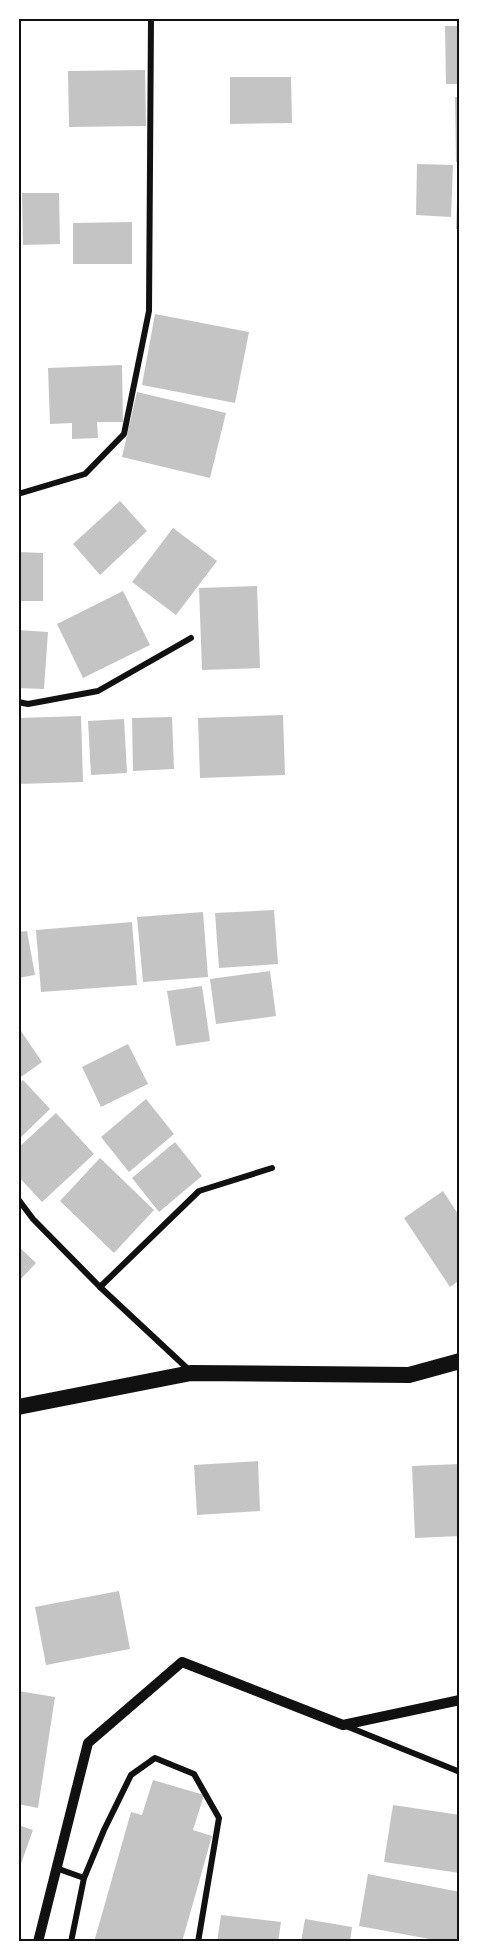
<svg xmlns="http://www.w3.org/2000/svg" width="478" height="1960" font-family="Ubuntu,sans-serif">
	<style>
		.building { fill: #c4c4c4 }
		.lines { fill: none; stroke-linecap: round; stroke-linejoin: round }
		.minor { stroke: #111; stroke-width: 6 }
		.tertiary { stroke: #111; stroke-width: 10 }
		.trunk { stroke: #111; stroke-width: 16 }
		.neatline { fill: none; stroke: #111; stroke-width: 2 }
	</style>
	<rect width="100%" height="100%" fill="#fff"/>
	<g class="building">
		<polygon points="445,26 460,26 460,84 446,84"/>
		<polygon points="145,70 146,126 69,127 68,71"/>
		<polygon points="230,77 291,77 292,123 230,124"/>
		<polygon points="455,97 460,97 460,162 456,162"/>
		<polygon points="417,164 453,165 451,217 416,215"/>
		<polygon points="458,175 460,175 460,229 456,229"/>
		<polygon points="22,193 59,193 60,244 23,245"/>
		<polygon points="132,222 132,264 73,264 73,223"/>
		<polygon points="155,314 249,332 235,403 142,385"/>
		<polygon points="122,365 123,422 97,422 98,438 72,439 72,423 50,424 48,368"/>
		<polygon points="137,392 226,413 210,478 122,457"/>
		<polygon points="120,501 147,531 100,575 73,544"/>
		<polygon points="173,528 217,561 176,615 132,582"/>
		<polygon points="18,552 43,553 43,601 18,601"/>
		<polygon points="257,586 260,668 202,670 199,588"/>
		<polygon points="123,591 150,645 83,678 57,624"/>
		<polygon points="18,630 48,632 44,689 18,688"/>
		<polygon points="283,715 285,775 200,778 198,718"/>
		<polygon points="81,716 83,782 18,784 18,718"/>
		<polygon points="172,717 174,769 133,771 132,718"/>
		<polygon points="124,719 127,773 91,775 88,721"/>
		<polygon points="274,910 278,964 219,968 215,913"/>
		<polygon points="203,912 208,977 143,982 137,917"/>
		<polygon points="132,922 137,985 41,992 36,930"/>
		<polygon points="27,931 35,975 18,978 18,932"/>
		<polygon points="270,971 276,1016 216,1024 210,979"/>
		<polygon points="202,986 210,1041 176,1046 167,991"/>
		<polygon points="21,1031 42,1062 18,1079 18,1034"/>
		<polygon points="128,1044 148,1084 101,1107 82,1067"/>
		<polygon points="23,1080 50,1109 18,1140 18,1085"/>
		<polygon points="146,1099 174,1134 129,1172 101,1137"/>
		<polygon points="56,1113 94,1154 42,1202 18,1176 18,1148"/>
		<polygon points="175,1142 202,1176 159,1212 132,1178"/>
		<polygon points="100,1158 154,1210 114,1253 60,1201"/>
		<polygon points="443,1191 460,1217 460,1280 450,1287 404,1218"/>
		<polygon points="18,1246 36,1263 18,1282"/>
		<polygon points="258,1461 260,1511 197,1515 194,1465"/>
		<polygon points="460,1464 460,1536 415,1538 412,1466"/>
		<polygon points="119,1591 130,1649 46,1665 35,1607"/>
		<polygon points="18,1691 55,1697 38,1808 18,1804"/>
		<polygon points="153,1780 204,1795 193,1830 212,1836 182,1942 94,1942 131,1812 142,1815"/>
		<polygon points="393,1805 460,1815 460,1873 384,1862"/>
		<polygon points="18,1825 33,1830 18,1872"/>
		<polygon points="368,1874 460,1892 460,1929 458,1942 446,1942 359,1926"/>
		<polygon points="221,1915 281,1922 278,1942 217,1942"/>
		<polygon points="305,1919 352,1927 350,1942 301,1942"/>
	</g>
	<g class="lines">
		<g class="minor">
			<polyline points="18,494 85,474 124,434 149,311 151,18"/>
			<polyline points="18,702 28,704 98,691 191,638"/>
			<polyline points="18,1199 33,1219 100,1287 189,1370"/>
			<polyline points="100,1287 199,1191 272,1168"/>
			<polyline points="346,1726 460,1772"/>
			<polyline points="56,1868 84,1878"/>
			<polyline points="71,1942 84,1878 104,1830 131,1775 155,1758 194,1774 219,1818 198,1942"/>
		</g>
		<polyline class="tertiary" points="38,1942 88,1743 182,1662 343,1725 460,1700"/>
		<polyline class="trunk" points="18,1407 191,1373 409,1375 460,1361"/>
	</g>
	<rect width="478" height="1960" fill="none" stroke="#ffffff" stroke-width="39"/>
	<rect x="20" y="20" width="438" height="1920" class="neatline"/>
</svg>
